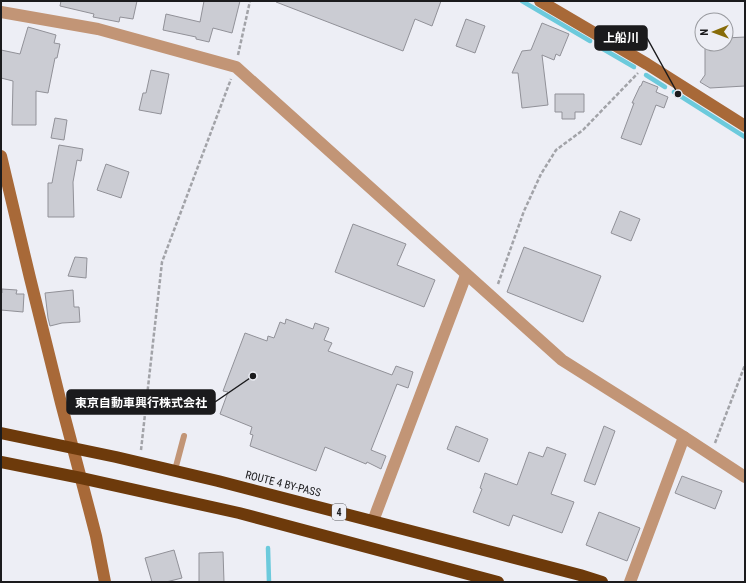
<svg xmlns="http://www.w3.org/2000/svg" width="746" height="583" font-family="'Roboto Condensed','Noto Sans JP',sans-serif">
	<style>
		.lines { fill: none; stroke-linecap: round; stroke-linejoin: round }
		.stream { stroke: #6ccadc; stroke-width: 4.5 }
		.building { fill: #cbccd3; stroke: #919198 }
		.path { stroke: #a2a3a8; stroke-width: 2.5; stroke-dasharray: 4 2; stroke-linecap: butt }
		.lane { stroke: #c29576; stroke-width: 6 }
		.street { stroke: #c29576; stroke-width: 12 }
		.secondary { stroke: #a86938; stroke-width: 12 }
		.highway { stroke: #6d3a0b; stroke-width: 12 }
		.labels { text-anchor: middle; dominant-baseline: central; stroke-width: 3; stroke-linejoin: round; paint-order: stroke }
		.shield { fill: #edeef5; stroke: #5a5a5e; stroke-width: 1 }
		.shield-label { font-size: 10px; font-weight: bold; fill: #1b1b1d }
		.street-label { font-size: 11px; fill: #1b1b1d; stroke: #edeef5 }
		.leader { fill: none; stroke: #1b1b1d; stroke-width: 1.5 }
		.callout-dot { fill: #1b1b1d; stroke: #edeef5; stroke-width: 1.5 }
		.callout { fill: #1b1b1d; stroke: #1b1b1d; stroke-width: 1.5 }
		.callout-label { font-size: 12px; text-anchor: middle; font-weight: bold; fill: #fff }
	</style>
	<rect width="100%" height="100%" fill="#edeef5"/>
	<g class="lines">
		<g class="stream">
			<polyline points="522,1 590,41"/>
			<polyline points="603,49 634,67"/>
			<polyline points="646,75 665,87"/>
			<polyline points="674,92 745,137"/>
			<polyline points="268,548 269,582"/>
		</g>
	</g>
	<g class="building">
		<polygon points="61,1 137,1 133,19 120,17 119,22 93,17 94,14 60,6"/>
		<polygon points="204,1 240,1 232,33 213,28 209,42 196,39 196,37 163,30 166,14 200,22"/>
		<polygon points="276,1 441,1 432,26 415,19 403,51 276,2"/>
		<polygon points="466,19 485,26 475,53 456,46"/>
		<polygon points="542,23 569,34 560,56 556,54 554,60 542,55 548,105 522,108 518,73 512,73 522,51 531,50"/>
		<polygon points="28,27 56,35 54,43 60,44 57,58 55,58 48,93 36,91 36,125 12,125 13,81 1,78 1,50 20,54"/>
		<polygon points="745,37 745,86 710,88 700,82 705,75 705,44 726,44 726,38"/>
		<polygon points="151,70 169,74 161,114 139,110 143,93 146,93"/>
		<polygon points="643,81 658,87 656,92 668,97 664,108 656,105 641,145 621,138 634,103 632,103 640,86 641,86"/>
		<polygon points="555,94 584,94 584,112 575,112 575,119 562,119 562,112 555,112"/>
		<polygon points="55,118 67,120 64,140 51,138"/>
		<polygon points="59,145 83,149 81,161 77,160 73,182 74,217 48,217 48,183 52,183"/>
		<polygon points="106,164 129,172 121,198 97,190"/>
		<polygon points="620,211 640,219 631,241 611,233"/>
		<polygon points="353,224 406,244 397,265 435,280 424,307 335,272"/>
		<polygon points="524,247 601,276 583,322 507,292"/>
		<polygon points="75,257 87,258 86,278 68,276"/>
		<polygon points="2,289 17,290 16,294 24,294 23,312 1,310 1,293 2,293"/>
		<polygon points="73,290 74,307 79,307 80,322 62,323 50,326 48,318 45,293"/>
		<polygon points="286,319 313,329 315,323 329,328 324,340 332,343 328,351 392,375 396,366 413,372 408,388 397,384 371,450 386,456 381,469 367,462 366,464 325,447 316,471 250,446 253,435 250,434 252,427 220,414 228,392 223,391 245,333 267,341 268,336 274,338 280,322 285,324"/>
		<polygon points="456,426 488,439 479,462 447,449"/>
		<polygon points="604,426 615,431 595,485 584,481"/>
		<polygon points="547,447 566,454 551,494 574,502 562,533 513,515 509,526 473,512 482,489 480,488 485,473 517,485 529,452 543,457"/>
		<polygon points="682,476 722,491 715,509 675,493"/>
		<polygon points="599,512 640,528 627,561 586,545"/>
		<polygon points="174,550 182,578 166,582 152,582 145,558"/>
		<polygon points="223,552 224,582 199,582 199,553"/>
	</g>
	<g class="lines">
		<g class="path">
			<polyline points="238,55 250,1"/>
			<polyline points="498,284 524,211 541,174 556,150 583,130 638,73"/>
			<polyline points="715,443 745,365"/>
			<polyline points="141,450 162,262 231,79"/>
		</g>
		<polyline class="lane" points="175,470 184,436"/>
		<g class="street">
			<polyline points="1,12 98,29 236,67 562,360 684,437 745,477"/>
			<polyline points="373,521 466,275"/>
			<polyline points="630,582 684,437"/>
		</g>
		<g class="secondary">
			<polyline points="540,1 647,64 745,126"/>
			<polyline points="1,156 30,278 61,403 89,509 96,536 105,582"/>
		</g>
		<g class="highway">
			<polyline points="1,433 116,457 218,481 580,575 602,582"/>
			<polyline points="1,462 81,478 239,513 498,582"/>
		</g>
	</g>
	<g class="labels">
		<rect class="shield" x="332" y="504" width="14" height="16" rx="3"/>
		<g class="shield-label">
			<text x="339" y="512">4</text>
		</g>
		<g class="street-label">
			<text transform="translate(283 484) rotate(14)">ROUTE 4 BY-PASS</text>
		</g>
	</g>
	<path class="leader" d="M678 94L647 38M253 376L215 402"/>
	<g class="callout-dot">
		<circle cx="678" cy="94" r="4"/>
		<circle cx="253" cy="376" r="4"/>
	</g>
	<g class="callout">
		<rect x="595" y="26" width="52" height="24" rx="4"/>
		<rect x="67" y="390" width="148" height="24" rx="4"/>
	</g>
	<g class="callout-label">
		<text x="621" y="42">上船川</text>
		<text x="141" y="407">東京自動車興行株式会社</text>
	</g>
	<rect width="746" height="583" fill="none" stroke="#1b1b1d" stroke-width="4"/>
	<g transform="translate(714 32) rotate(269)"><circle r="19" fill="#edeef5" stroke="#999a9f"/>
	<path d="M0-3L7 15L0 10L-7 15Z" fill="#876b08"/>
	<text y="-6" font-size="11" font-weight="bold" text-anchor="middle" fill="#1b1b1d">N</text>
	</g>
</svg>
